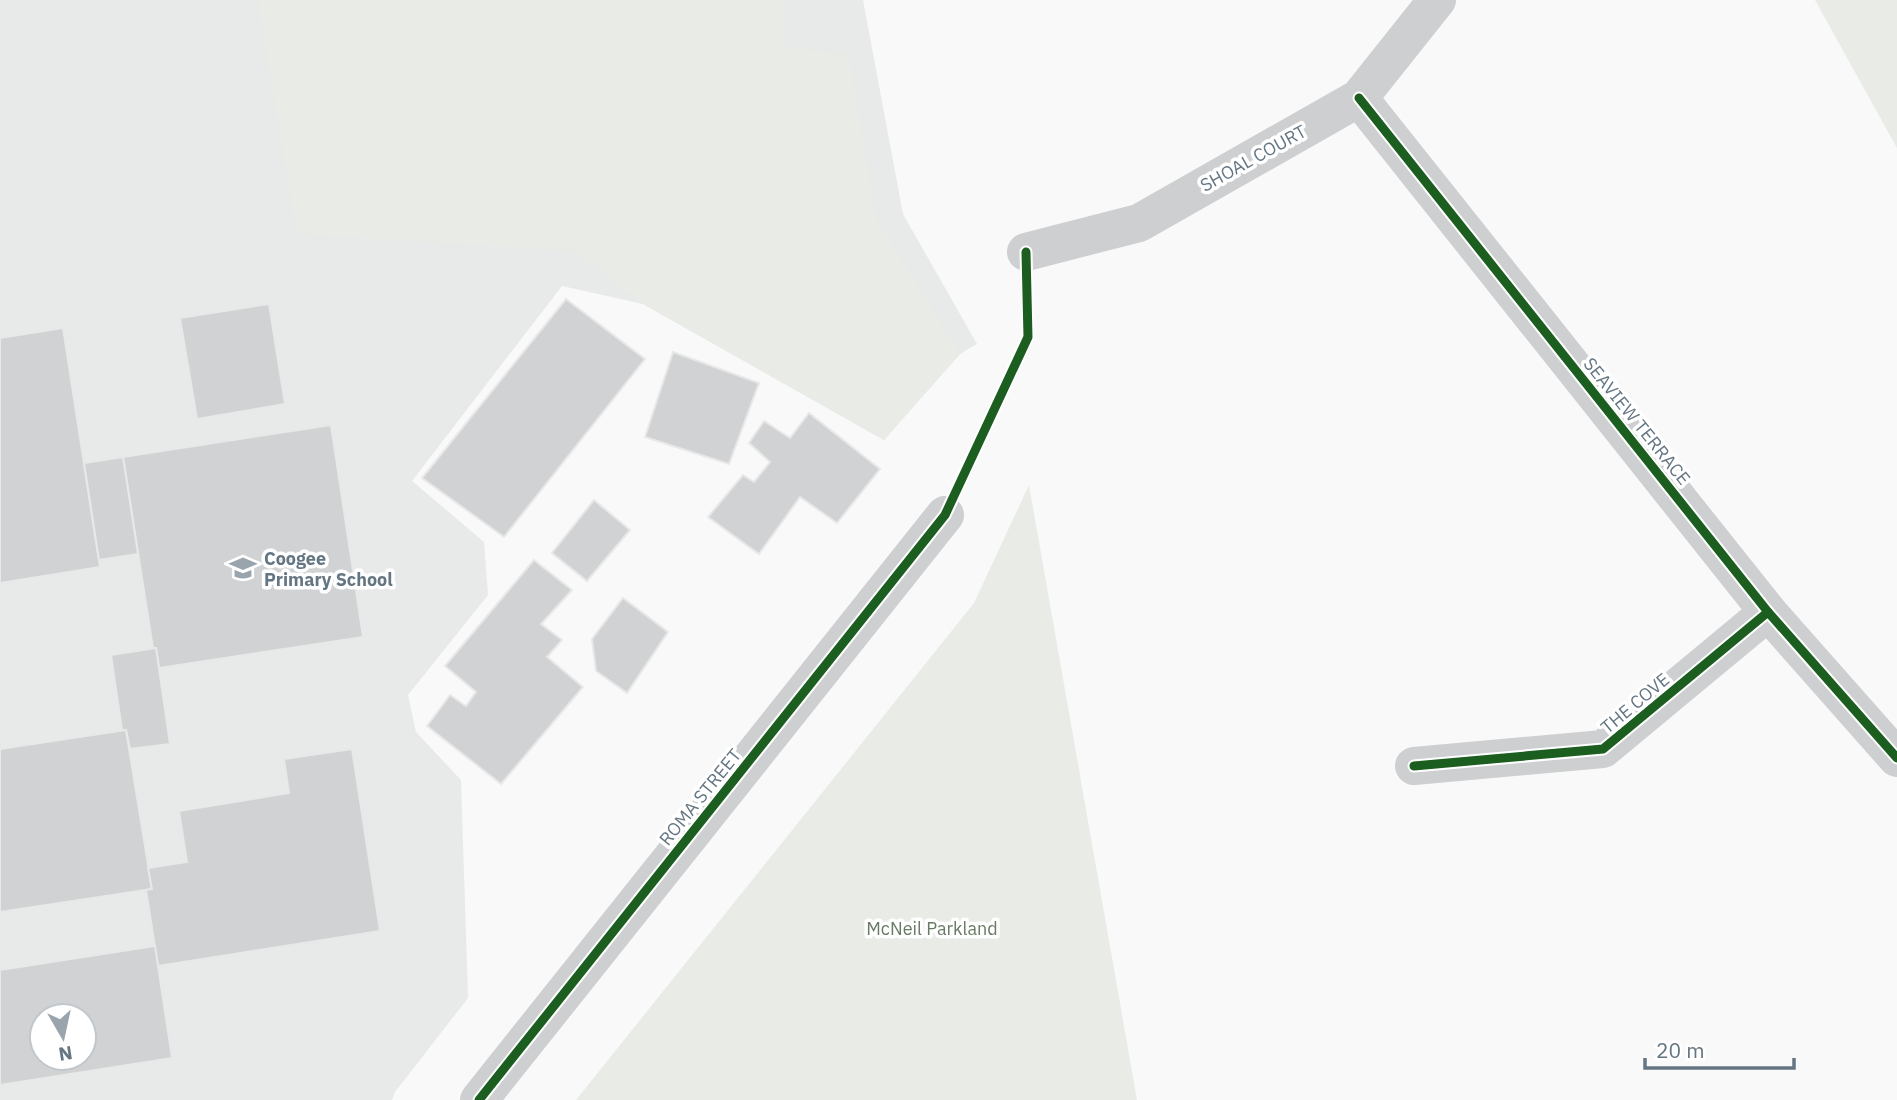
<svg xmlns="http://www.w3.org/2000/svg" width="1897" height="1100" font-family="'IBM Plex Sans',sans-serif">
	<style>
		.built { fill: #e8e9e9; fill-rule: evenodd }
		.green { fill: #e8ebe6 }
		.building { fill: #d0d2d3; stroke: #e8e8e8; stroke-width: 2; fill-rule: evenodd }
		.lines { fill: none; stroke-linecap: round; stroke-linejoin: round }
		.street { stroke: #cecfd0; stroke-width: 38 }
		.cycleway-casing { stroke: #fff; stroke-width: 13 }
		.cycleway { stroke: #1b5e20; stroke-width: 9 }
		.labels { text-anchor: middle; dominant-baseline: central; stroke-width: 7; stroke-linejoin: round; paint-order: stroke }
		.street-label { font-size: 18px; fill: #657683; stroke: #fff }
		.poi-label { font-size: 18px; font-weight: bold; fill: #657683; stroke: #fff; text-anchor: start }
		.park-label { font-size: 18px; fill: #687a64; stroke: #fff }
	</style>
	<rect width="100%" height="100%" fill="#f9f9f9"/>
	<path class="built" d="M0,0h863l40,214 74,130 -17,10 -76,86 -241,-136 -81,-18 -150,195 72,61 4,53 -80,100 8,37 45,48 7,218 -73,94 -3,8h-392zM42,1016h42v42h-42z"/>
	<g class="green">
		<polygon points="257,0 785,0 782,46 849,55 877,220 960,354 884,440 643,304 576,251 297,234"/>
		<polygon points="1815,0 1897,0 1897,148"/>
		<polygon points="1029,485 1137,1100 576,1100 974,603"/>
	</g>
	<g class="building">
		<polygon points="566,299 645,359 504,537 422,478"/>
		<polygon points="269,304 285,404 197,419 180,318"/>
		<polygon points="63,328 100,567 0,583 0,338"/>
		<polygon points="673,352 759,383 729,464 645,437"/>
		<polygon points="809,413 880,469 837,523 800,497 759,554 708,517 743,475 754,482 770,462 749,443 764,421 790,438"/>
		<polygon points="331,425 363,637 159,668 156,648 153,648 123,457"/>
		<polygon points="123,457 138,554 99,560 84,463"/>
		<polygon points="594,500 630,530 587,581 552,553"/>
		<polygon points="534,560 572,590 541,624 562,640 547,657 583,687 501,784 427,726 450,695 466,706 476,692 445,666"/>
		<polygon points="623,598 668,632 627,693 596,671 592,639"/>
		<polygon points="156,648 170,744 130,749 126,730 122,730 111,655"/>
		<polygon points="126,730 152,889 0,912 0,749"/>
		<polygon points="352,749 380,931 158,966 146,890 152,889 148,868 187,862 179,811 289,793 284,759"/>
		<path d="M155,946l17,112 -172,27v-115zM42,1016h42v42h-42z"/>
	</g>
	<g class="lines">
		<g class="street">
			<polyline points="1359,98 1768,612 1897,758"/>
			<polyline points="1026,252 1139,223 1359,98 1437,0"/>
			<polyline points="1414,766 1603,749 1768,612"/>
			<polyline points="479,1100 945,515"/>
		</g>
		<defs>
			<g id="cycleway">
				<polyline points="1359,98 1768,612 1897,758"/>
				<polyline points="1414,766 1603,749 1768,612"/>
				<polyline points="479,1100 945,515 1028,337 1026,252"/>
			</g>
		</defs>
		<use href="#cycleway" class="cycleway-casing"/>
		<use href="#cycleway" class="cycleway"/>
	</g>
	<defs>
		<symbol id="school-bare" viewBox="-9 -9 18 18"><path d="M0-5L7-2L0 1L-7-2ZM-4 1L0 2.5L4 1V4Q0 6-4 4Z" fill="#99a4ac" stroke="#fff" stroke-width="2.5" paint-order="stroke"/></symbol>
	</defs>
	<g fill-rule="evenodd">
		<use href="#school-bare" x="224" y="549" width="38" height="38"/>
	</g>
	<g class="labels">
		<g class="street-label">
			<text transform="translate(1253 158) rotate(-29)">SHOAL COURT</text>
			<text transform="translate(1637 421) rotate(51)">SEAVIEW TERRACE</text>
			<text transform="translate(1635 703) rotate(-40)">THE COVE</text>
			<text transform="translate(700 797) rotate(-51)">ROMA STREET</text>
		</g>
		<g class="poi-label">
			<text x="264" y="558">Coogee<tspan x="264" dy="21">Primary School</tspan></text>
		</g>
		<g class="park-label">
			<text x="932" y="928">McNeil Parkland</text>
		</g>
	</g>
	<g transform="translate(63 1037) rotate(171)"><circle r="33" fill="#ffffff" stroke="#c1c8cd" stroke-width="2"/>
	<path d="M0-5L12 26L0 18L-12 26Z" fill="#99a4ac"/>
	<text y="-10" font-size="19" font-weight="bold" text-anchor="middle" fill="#657683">N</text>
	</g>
	<path d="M1645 1058v10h149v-10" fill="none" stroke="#657683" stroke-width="3.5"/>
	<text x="1656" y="1058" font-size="21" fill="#657683" stroke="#ffffff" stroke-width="5" paint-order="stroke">20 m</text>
</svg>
